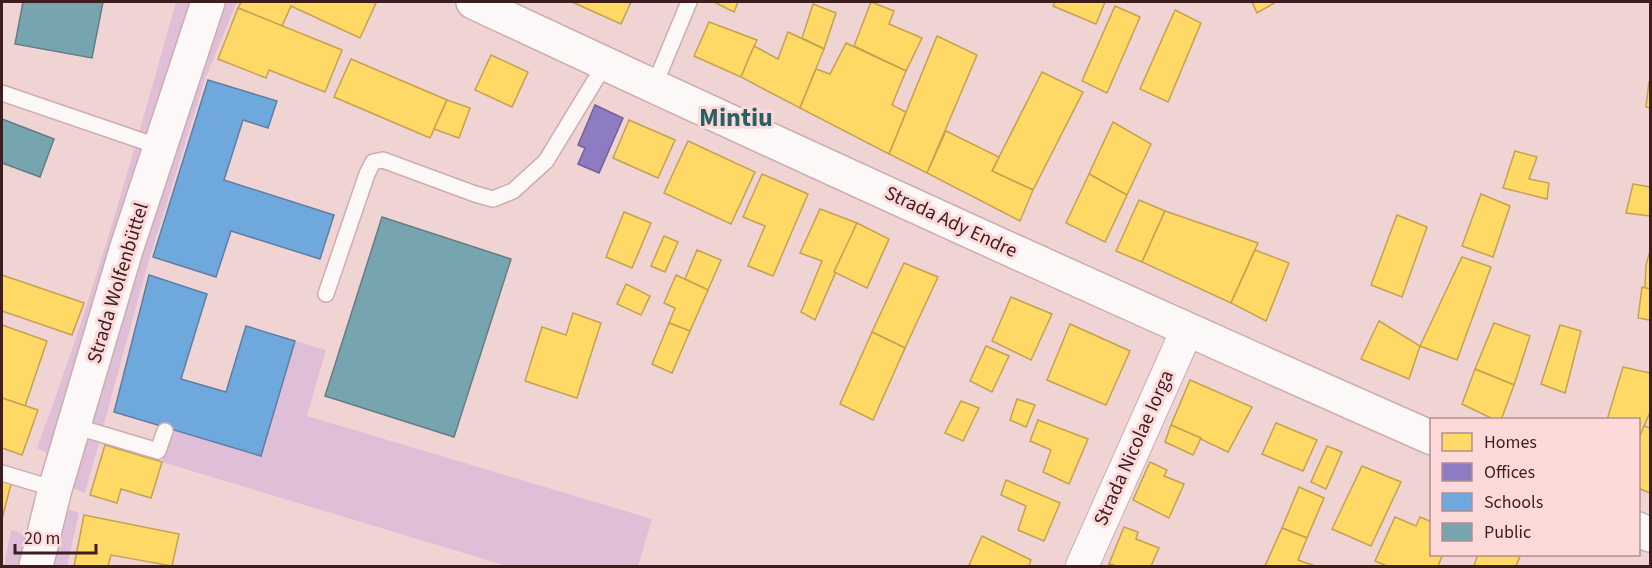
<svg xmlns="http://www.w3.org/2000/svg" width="1652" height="568" font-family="'Source Sans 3',sans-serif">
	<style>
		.green { fill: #dfbed8 }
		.homes { fill: #ffd966; stroke: #c5a151; stroke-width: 1.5 }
		.offices { fill: #8e7cc3; stroke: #766092; stroke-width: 1.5 }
		.schools { fill: #6fa8dc; stroke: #607ea3; stroke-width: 1.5 }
		.public { fill: #76a5af; stroke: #657c84; stroke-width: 1.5 }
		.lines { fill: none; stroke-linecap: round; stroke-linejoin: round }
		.service-casing { stroke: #ccaeaf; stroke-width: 18 }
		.minor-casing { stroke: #ccaeaf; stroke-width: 34 }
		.secondary-casing { stroke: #ccaeaf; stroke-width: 36 }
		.service { stroke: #fdf8f8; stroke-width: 15 }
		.minor { stroke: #fdf8f8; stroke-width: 32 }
		.secondary { stroke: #fdf8f8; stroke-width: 33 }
		.labels { text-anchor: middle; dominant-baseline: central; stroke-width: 6; stroke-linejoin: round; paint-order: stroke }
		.street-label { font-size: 20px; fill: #3e1d1f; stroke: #fed9d9 }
		.district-label { font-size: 26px; font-weight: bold; fill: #276163; stroke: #fed9d9 }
	</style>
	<rect width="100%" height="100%" fill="#f0d3d3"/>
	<g class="green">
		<path d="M176,2h14l-37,132 -100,322 -16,-8c55,-146 97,-296 139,-446z"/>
		<polygon points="224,2 237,2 205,79 147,267 85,493 71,487 197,77"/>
		<polygon points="295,341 326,350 307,416 652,519 638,566 507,566 162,462 172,429 261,456"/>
		<polygon points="68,509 79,513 67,566 54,566"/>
		<polygon points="11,530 26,535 20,566 4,566"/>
	</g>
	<g class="homes">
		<polygon points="241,2 373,2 376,3 360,38 291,6 282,26 238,8"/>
		<polygon points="572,2 631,2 621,24"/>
		<polygon points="714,2 738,2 734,12"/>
		<polygon points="871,2 894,11 889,24 922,38 906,71 854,46"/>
		<polygon points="1055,2 1105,2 1096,24 1053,6"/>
		<polygon points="1252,2 1276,2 1257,13"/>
		<polygon points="813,4 836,13 824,49 802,38"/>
		<polygon points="1115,6 1140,17 1107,93 1082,81"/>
		<polygon points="238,8 342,50 325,92 269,70 266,78 218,59"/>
		<polygon points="1175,10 1201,23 1168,102 1140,89"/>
		<polygon points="709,22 757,40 741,77 694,56"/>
		<polygon points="788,32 824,49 800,108 741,77 754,46 778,59"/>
		<polygon points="937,36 977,55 927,173 889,154"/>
		<polygon points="846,43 906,71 892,105 906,112 889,154 800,108 816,69 830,74"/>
		<polygon points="491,55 528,72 512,107 475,90"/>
		<polygon points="351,59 447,100 430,138 334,97"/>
		<polygon points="1042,72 1083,92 1033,190 992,171"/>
		<polygon points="1649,82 1650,82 1650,108 1646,107"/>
		<polygon points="447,100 470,108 459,138 434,129"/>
		<polygon points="629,120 675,140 658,178 613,158"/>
		<polygon points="1113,122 1151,144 1127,195 1089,174"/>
		<polygon points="946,131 999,157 992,171 1033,190 1020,221 927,173"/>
		<polygon points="688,141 755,172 731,224 664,193"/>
		<polygon points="1515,151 1537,157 1529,179 1549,183 1547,199 1503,188"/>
		<polygon points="762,174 808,194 773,276 748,266 765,226 743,217"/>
		<polygon points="1089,174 1127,195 1105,242 1066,223"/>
		<polygon points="1633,184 1650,187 1650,216 1626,213"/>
		<polygon points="1481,194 1510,206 1493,257 1462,246"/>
		<polygon points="1139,200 1165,211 1142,262 1116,251"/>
		<polygon points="820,209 857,223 815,320 801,312 822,261 800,253"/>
		<polygon points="1165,211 1258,243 1231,303 1142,262"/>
		<polygon points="624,212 651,223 632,268 606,257"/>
		<polygon points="1397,215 1427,227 1402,297 1371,285"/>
		<polygon points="857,223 889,239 867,288 834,272"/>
		<polygon points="664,236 678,242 665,272 651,266"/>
		<polygon points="697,250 721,260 708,290 685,279"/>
		<polygon points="1255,250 1289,263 1266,321 1231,303"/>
		<polygon points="1650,251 1650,289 1645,288 1646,265"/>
		<polygon points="1462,257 1491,267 1457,360 1420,346"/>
		<polygon points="904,263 938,277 905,348 872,332"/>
		<polygon points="2,275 84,303 72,335 2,311"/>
		<polygon points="676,275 708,290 690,331 669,323 675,308 664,303"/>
		<polygon points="626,284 650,296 641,315 617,304"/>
		<polygon points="1642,287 1650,289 1650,320 1638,318"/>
		<polygon points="1011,297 1052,314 1031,360 992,341"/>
		<polygon points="573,313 601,323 577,398 525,381 542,327 566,335"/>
		<polygon points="1379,321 1420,346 1409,379 1361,359"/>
		<polygon points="669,323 690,331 672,373 652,364"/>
		<polygon points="1494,323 1530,336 1514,385 1475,369"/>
		<polygon points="1070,324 1130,351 1106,405 1047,380"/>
		<polygon points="2,325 47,341 25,406 2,398"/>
		<polygon points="1560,325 1581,331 1565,393 1541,384"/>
		<polygon points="872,332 905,348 873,420 840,404"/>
		<polygon points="986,346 1009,356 992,392 970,381"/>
		<polygon points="1623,367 1650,373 1650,412 1638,441 1638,420 1607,420"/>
		<polygon points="1475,369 1514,385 1501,420 1495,420 1462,404"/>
		<polygon points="1190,380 1252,407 1228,452 1171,425"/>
		<polygon points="2,398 38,410 22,455 2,448"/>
		<polygon points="1017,399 1035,405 1026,427 1010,420"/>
		<polygon points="961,401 979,408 963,441 945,433"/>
		<polygon points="1038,420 1088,439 1069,484 1043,472 1051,450 1030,441"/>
		<polygon points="1276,423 1317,440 1303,471 1262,454"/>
		<polygon points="1171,425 1201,438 1193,455 1165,442"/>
		<polygon points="1644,426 1650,428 1650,493 1638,488 1638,441"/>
		<polygon points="105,445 162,462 151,498 121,489 117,503 90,495"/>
		<polygon points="1327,446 1342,452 1326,489 1311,482"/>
		<polygon points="1150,462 1167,470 1164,476 1184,484 1169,518 1133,500"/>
		<polygon points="1362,466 1401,482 1371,546 1332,529"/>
		<polygon points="2,477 12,480 2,519"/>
		<polygon points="1006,480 1060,503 1044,541 1018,530 1026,506 1001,495"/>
		<polygon points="1299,487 1324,498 1307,538 1282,528"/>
		<polygon points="84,515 179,534 172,566 111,555 108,566 74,566"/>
		<polygon points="1395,517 1416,526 1420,517 1432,522 1432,554 1443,554 1438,566 1387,566 1375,561"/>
		<polygon points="1124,527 1138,532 1136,539 1159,548 1151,566 1117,566 1109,564"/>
		<polygon points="1282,528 1307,538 1298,560 1315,566 1265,566"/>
		<polygon points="982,536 1031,560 1029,566 972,566 969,565"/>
		<polygon points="1478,554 1521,554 1516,566 1474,566"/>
	</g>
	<polygon class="offices" points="595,105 623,118 599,173 578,164 585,148 578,145"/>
	<g class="schools">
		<polygon points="208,80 277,101 268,128 243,120 224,180 334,215 320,259 231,231 216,277 153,257"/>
		<polygon points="149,275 207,294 181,379 226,392 246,326 295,341 261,456 114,412"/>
	</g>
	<g class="public">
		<polygon points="23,2 103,2 92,58 15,44"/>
		<polygon points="2,119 54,139 40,177 2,163"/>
		<polygon points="382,217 511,259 454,437 325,396"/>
	</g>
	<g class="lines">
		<defs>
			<g id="service">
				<polyline points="654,86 689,2"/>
				<polyline points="2,93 160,147"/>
				<polyline points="326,294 367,174 373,162 383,160 475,194 493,199 513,191 546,161 605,64"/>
				<polyline points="74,426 158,451 165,431"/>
				<polyline points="2,473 55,489"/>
			</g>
			<polyline id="minor" points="1082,566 1187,330"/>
			<g id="secondary">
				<path d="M473,2c318,149 637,294 959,436"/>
				<polyline points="1638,529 1650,535"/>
				<polyline points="36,566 55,489 126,250 208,2"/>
			</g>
		</defs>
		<use href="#service" class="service-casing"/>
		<use href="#minor" class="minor-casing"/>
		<use href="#secondary" class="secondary-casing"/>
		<use href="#service" class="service"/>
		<use href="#minor" class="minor"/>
		<use href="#secondary" class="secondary"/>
	</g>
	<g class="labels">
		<g class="street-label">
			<text transform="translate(951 222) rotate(25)">Strada Ady Endre</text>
			<text transform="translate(118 283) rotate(-73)">Strada Wolfenbüttel</text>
			<text transform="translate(1134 448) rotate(-66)">Strada Nicolae Iorga</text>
		</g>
		<g class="district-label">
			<text x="736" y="117">Mintiu</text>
		</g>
	</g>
	<rect width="1652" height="568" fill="none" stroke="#3e1d1f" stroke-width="6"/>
	<rect x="1430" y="418" width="210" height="138" fill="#fed9d9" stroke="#b18e8f" stroke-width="1.5"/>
	<rect x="1442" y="433" width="30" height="18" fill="#ffd966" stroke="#b18e8f" stroke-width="1.5"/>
	<text x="1484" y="448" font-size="18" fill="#3e1d1f">Homes</text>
	<rect x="1442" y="463" width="30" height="18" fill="#8e7cc3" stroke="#b18e8f" stroke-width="1.5"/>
	<text x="1484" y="478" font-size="18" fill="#3e1d1f">Offices</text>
	<rect x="1442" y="493" width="30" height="18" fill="#6fa8dc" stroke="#b18e8f" stroke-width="1.5"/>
	<text x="1484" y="508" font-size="18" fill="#3e1d1f">Schools</text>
	<rect x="1442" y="523" width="30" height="18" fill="#76a5af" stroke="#b18e8f" stroke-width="1.5"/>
	<text x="1484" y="538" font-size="18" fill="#3e1d1f">Public</text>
	<path d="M15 544v9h81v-9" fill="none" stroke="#3e1d1f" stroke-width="3"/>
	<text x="24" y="544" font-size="18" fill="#3e1d1f" stroke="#fed9d9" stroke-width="4.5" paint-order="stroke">20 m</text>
</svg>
